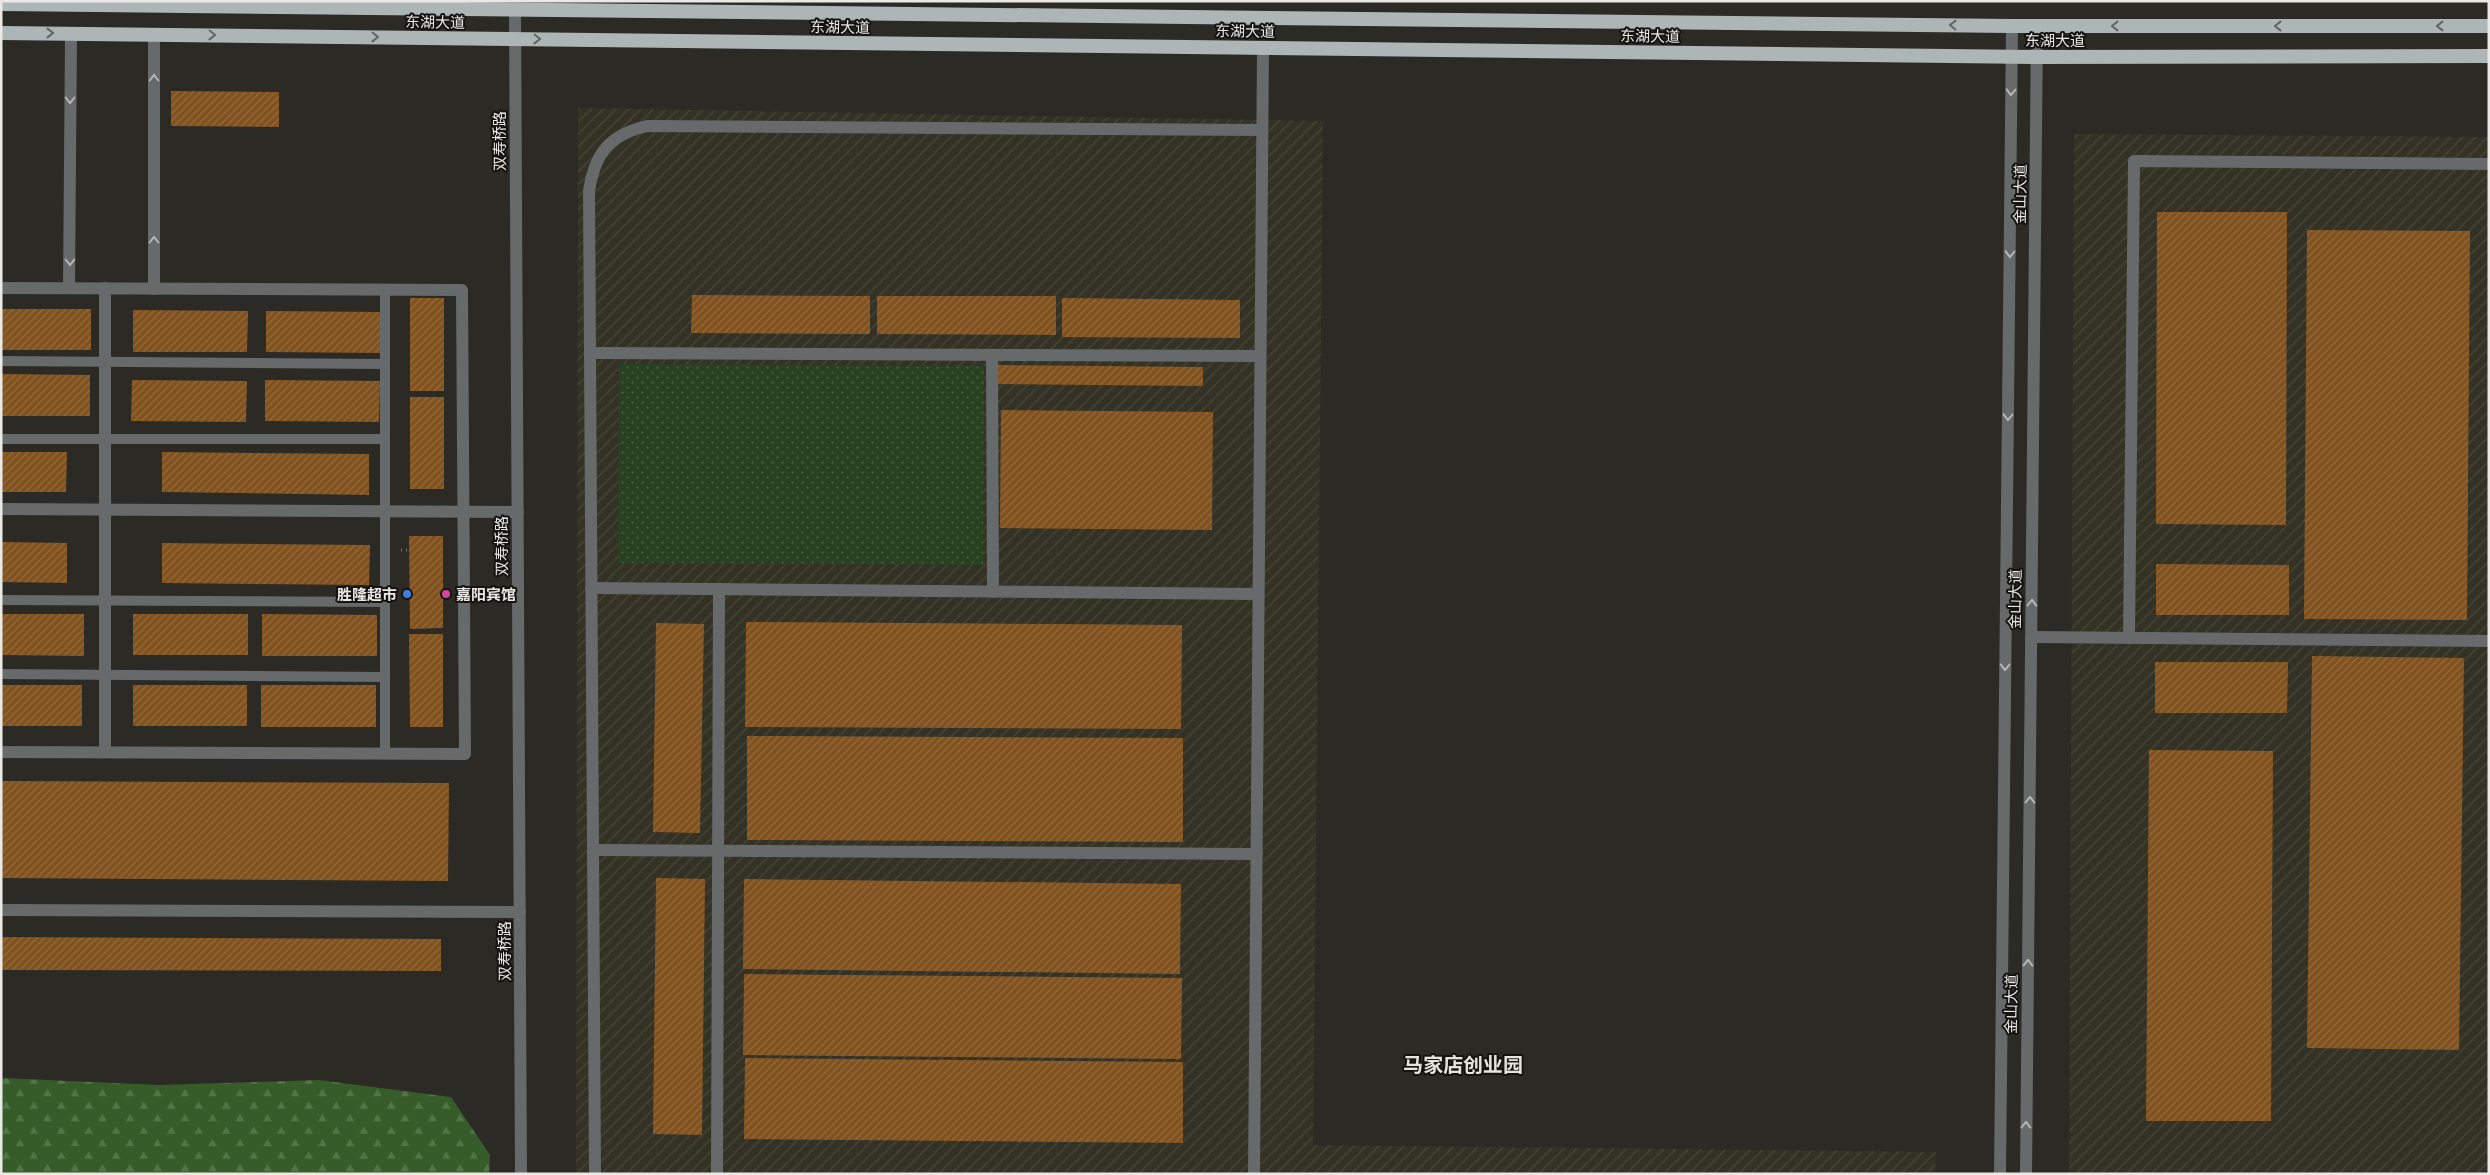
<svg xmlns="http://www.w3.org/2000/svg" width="2490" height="1175" font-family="Helvetica,'Noto Sans SC',sans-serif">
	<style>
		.industrial { fill: url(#industrial-furrows) }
		.grass { fill: url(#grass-dots) }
		.forest { fill: url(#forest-firs) }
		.building { fill: url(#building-hatch) }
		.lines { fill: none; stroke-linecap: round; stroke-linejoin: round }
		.path { stroke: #75736e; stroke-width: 3; stroke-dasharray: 1 4; stroke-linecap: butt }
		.service { stroke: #666a6a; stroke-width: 10 }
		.minor { stroke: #666a6a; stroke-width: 12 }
		.tertiary { stroke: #666a6a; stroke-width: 12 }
		.trunk { stroke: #acb6b6; stroke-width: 14 }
		.oneway { stroke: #606463 }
		.oneway2 { stroke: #b5b6b4 }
		.shop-dot { fill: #3f7fe0; stroke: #141310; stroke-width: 2 }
		.hotel-dot { fill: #d1479c; stroke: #141310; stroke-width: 2 }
		.labels { text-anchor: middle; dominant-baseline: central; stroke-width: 4; stroke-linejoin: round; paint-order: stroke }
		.street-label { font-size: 15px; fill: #eae9e5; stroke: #141310 }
		.poi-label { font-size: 15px; font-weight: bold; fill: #eae9e5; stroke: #141310; text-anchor: end }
		.district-label { font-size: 20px; font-weight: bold; fill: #e5e3db; stroke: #141310 }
	</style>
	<defs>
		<pattern id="industrial-furrows" width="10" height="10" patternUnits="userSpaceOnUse" patternTransform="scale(1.25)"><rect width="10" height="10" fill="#343125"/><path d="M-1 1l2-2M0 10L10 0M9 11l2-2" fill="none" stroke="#48453a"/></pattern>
		<pattern id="grass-dots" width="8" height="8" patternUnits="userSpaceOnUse" patternTransform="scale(1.25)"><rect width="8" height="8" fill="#284120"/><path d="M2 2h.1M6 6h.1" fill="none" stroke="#475c40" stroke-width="1.8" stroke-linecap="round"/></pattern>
		<pattern id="forest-firs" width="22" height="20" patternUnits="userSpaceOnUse" patternTransform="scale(1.25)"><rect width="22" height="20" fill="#365c29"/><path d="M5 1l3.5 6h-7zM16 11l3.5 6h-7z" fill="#537348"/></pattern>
		<pattern id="building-hatch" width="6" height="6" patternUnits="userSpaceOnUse" patternTransform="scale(1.25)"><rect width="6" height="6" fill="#81521e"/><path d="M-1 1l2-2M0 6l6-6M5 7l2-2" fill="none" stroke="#936b3f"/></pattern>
	</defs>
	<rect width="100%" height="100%" fill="#2c2a24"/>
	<g class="industrial">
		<polygon points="578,108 1323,121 1313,1145 1936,1152 1935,1174 576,1174"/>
		<polygon points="2074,134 2489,137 2489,1174 2069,1174"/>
	</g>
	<polygon class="grass" points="619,364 984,366 983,565 618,563"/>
	<polygon class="forest" points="1,1078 160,1085 319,1080 451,1097 490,1155 489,1174 1,1174"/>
	<g class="building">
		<polygon points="171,91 279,92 279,127 171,126"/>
		<polygon points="2157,212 2287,212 2286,525 2156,524"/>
		<polygon points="2307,230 2470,231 2467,620 2304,619"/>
		<polygon points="692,295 870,296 870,334 691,333"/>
		<polygon points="877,296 1056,296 1056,335 877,334"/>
		<rect x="410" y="298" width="34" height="93"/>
		<polygon points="1062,298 1240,300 1240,338 1062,337"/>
		<rect x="1" y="309" width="90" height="41"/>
		<polygon points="133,310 248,311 247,352 133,352"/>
		<polygon points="266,311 381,312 381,353 266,352"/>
		<polygon points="997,365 1203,367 1203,386 997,384"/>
		<polygon points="1,374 90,375 90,416 1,416"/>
		<polygon points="132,380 247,381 246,422 131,421"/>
		<polygon points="265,380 380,381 379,422 265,421"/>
		<rect x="410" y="397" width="34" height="92"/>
		<polygon points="1001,410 1213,412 1212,530 1000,528"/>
		<polygon points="1,452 67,452 66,492 1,492"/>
		<polygon points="162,452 369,454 369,495 162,492"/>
		<polygon points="409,536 443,536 443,628 410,629"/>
		<polygon points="1,542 67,543 67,583 1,582"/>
		<polygon points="162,543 370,545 369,585 162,583"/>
		<polygon points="2156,564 2289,565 2289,615 2156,615"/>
		<polygon points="1,614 84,614 84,656 1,655"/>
		<rect x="133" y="614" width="115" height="41"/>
		<polygon points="262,614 377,615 377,656 262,656"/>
		<polygon points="746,622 1182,625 1181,729 745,727"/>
		<polygon points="656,623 704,624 700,833 653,832"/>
		<polygon points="409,634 443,634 443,727 410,727"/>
		<polygon points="2312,656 2464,658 2459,1050 2307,1048"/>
		<polygon points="2155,662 2288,662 2287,713 2155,713"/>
		<rect x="1" y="685" width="81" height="41"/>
		<rect x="133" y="685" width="114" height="41"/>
		<rect x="261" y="685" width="115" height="42"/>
		<polygon points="747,736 1183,738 1183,842 747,840"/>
		<polygon points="2149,750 2273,751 2271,1121 2146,1121"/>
		<polygon points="1,781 449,783 448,881 1,878"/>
		<polygon points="656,878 705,879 702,1135 653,1134"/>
		<polygon points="744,879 1181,884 1180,974 743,969"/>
		<polygon points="1,937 441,939 441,971 1,970"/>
		<polygon points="744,974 1182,978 1181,1059 743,1055"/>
		<polygon points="745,1058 1183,1062 1183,1143 744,1139"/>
	</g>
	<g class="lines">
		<polyline class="path" points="401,550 409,550"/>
		<g class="service">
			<polyline points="385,289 385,753"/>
			<polyline points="1,361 385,364"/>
			<polyline points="1,439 385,439"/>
			<polyline points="1,600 385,602"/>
			<polyline points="1,674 385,677"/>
		</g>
		<g class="minor">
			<polyline points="1,288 462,290 465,754 1,752"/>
			<polyline points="69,288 71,34"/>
			<polyline points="105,288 105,752"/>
			<polyline points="154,289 154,34"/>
			<polyline points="590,353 1260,356"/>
			<polyline points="992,355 993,592"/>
			<polyline points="1,509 518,512"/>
			<polyline points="591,588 1258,594"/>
			<polyline points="2031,637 2489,641"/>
			<polyline points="2129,638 2134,161 2489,164"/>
			<polyline points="593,850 1257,854"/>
			<polyline points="1,910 520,912"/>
			<path d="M595,1174l-6,-983c6,-38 20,-56 58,-65l615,4"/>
			<polyline points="717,1174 719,589"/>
			<polyline points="1254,1174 1263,48"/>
		</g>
		<g class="tertiary">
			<polyline points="515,9 521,1174"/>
			<polyline points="2000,1174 2012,26"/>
			<polyline points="2026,1174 2037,26"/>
		</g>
		<g class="trunk">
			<polyline points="1,4 2012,26 2489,26"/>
			<polyline points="1,33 2038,57 2489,56"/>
		</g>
	</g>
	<defs><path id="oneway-chevron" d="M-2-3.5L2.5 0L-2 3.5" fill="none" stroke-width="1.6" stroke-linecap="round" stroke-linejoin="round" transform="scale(1.25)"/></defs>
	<g class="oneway">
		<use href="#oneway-chevron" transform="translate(1953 25) rotate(-179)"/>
		<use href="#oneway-chevron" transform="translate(2115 26) rotate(-180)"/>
		<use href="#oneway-chevron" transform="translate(2278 26) rotate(-180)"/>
		<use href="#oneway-chevron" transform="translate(2440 26) rotate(-180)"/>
		<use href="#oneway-chevron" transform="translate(50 33)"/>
		<use href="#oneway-chevron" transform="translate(212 35) rotate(1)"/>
		<use href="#oneway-chevron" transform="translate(375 37) rotate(1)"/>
		<use href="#oneway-chevron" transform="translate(537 39) rotate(1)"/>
	</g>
	<g class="oneway2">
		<use href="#oneway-chevron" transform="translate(154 78) rotate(-90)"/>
		<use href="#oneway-chevron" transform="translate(2011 92) rotate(91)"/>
		<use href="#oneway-chevron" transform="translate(70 100) rotate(90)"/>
		<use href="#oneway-chevron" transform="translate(154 240) rotate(-90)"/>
		<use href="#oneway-chevron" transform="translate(2010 254) rotate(91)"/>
		<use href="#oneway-chevron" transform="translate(70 262) rotate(90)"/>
		<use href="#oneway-chevron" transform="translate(2008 417) rotate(91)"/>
		<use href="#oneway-chevron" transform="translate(2032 603) rotate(-89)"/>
		<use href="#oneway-chevron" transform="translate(2005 667) rotate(91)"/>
		<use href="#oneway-chevron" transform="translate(2030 800) rotate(-89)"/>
		<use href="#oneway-chevron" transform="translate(2028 963) rotate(-89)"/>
		<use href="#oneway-chevron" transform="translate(2026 1125) rotate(-89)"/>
	</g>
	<circle class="shop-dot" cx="407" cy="594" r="5"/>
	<circle class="hotel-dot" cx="446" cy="594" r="5"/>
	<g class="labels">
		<g class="street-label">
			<text transform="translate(435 22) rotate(1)">东湖大道</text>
			<text transform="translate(840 27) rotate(1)">东湖大道</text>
			<text transform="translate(1245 31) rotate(1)">东湖大道</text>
			<text transform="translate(1650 36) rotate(1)">东湖大道</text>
			<text x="2055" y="40">东湖大道</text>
			<text transform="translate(499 141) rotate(-90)">双寿桥路</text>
			<text transform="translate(2020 194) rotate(-89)">金山大道</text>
			<text transform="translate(501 546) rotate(-90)">双寿桥路</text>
			<text transform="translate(2015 599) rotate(-89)">金山大道</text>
			<text transform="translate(504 951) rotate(-90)">双寿桥路</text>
			<text transform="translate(2011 1004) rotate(-89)">金山大道</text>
		</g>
		<g class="poi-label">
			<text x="397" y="594">胜隆超市</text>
			<text x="456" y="594" text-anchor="start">嘉阳宾馆</text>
		</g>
		<g class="district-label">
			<text x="1463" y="1065">马家店创业园</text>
		</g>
	</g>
	<rect width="2490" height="1175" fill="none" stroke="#eae9e5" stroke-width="5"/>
</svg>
